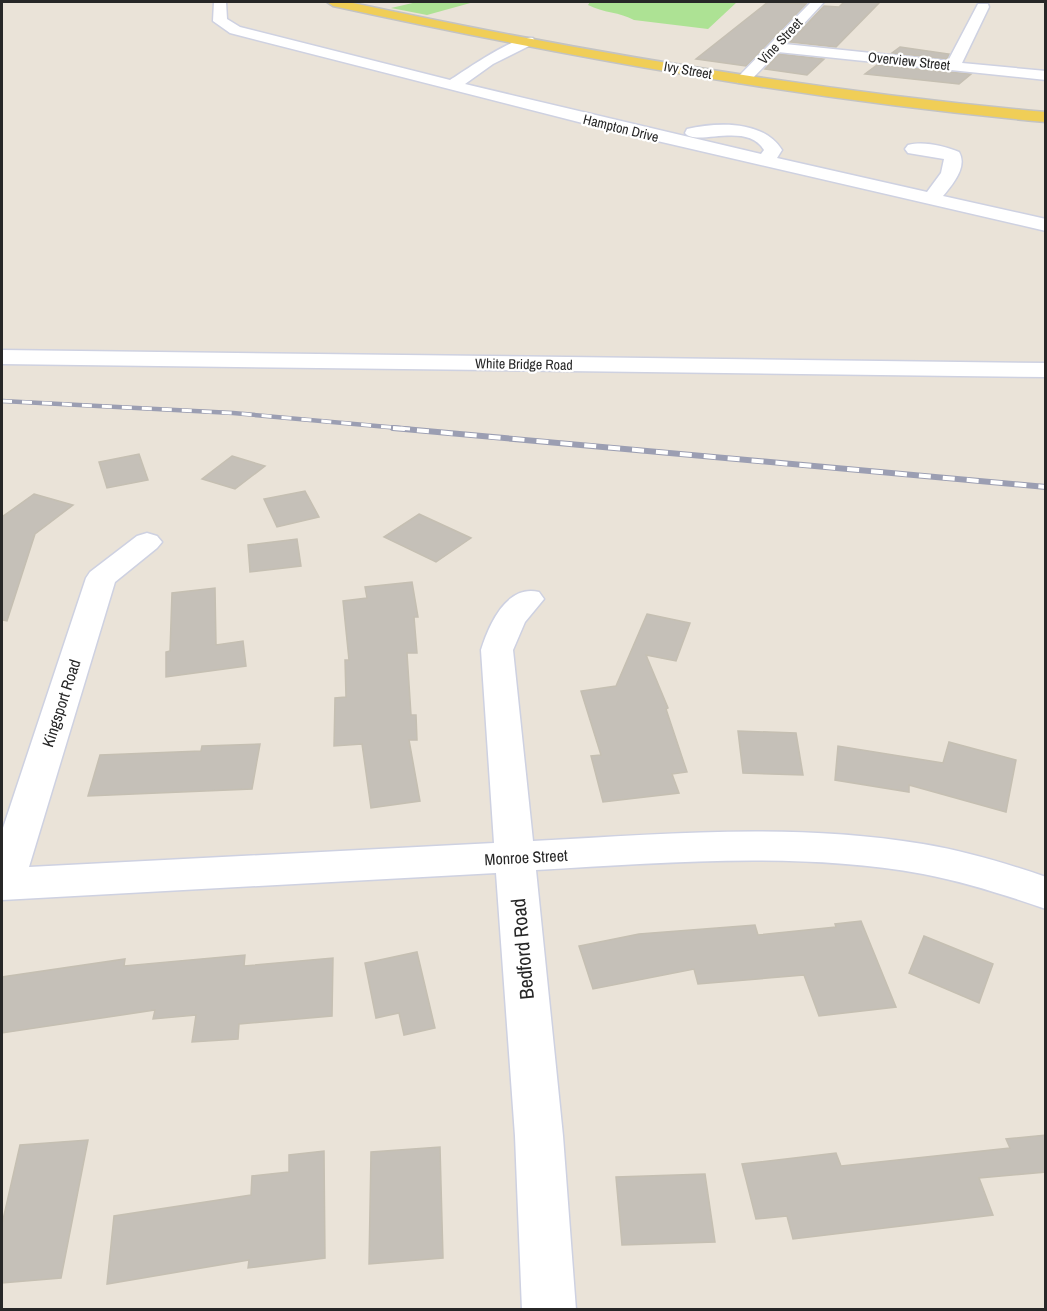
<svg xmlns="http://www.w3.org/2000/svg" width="1047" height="1311" font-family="'Archivo Narrow',sans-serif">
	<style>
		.green { fill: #ade294 }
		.building { fill: #c5c0b8; stroke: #c5bfb2; stroke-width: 1.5 }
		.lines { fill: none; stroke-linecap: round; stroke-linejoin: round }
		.minor-casing { stroke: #ced1e1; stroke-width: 3 }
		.major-casing { stroke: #c3c3c3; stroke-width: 3 }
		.minor { fill: #fff; fill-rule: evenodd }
		.major { fill: #f0ce57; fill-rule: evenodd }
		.rail-far1-casing { stroke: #9b9eb2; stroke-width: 4.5 }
		.rail-casing { stroke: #9b9eb2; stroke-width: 6 }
		.rail-far1 { stroke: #fff; stroke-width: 3; stroke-dasharray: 10; stroke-linecap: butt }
		.rail { stroke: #fff; stroke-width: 4; stroke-dasharray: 12; stroke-linecap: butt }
		.labels { text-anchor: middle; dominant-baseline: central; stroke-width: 4.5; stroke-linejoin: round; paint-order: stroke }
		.far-street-label { font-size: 14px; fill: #272727; stroke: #fff }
		.street-label { font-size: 16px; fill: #272727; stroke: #fff }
		.near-street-label { font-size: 20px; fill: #272727; stroke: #fff }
	</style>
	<rect width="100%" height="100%" fill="#eae3d8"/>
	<g class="green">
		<polygon points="417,2 474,2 427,15 391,8"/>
		<path d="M590,2h147l-29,27 -74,-9c-14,-8 -31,-7 -46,-15z"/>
	</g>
	<g class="building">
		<polygon points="768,2 806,4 746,66 696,59"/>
		<polygon points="844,2 880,2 836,47 790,42 824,6 839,7"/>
		<polygon points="900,47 949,54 947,59 892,53"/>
		<polygon points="779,54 824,59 807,75 765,69"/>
		<polygon points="877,65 971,74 959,84 865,74"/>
		<polygon points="139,454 148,480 107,488 99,462"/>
		<polygon points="232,456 265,466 235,489 202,479"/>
		<polygon points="305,491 319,517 277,527 264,499"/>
		<polygon points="34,494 73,505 35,534 7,621 2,620 2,517"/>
		<polygon points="419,514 471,538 436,562 384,537"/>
		<polygon points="297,539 301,566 250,572 248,545"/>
		<polygon points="412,582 418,617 414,617 417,653 407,653 411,715 416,715 417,740 409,740 420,801 371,808 362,744 334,746 335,698 346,697 345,660 349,660 343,601 367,598 365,587"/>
		<polygon points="215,588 216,645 243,641 246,666 166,677 166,652 170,651 172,593"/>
		<polygon points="647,614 690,623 676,661 646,655 668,708 666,709 687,772 672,774 679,793 603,802 591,756 601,755 581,691 616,686"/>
		<polygon points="738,731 796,733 803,775 743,773"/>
		<polygon points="949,742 1016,760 1006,812 909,785 909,792 835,780 838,746 943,763"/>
		<polygon points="260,744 252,789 88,796 100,755 201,751 202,746"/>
		<polygon points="861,921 896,1007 819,1016 804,975 698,984 694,969 593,989 579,946 639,934 755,925 758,935 836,927 835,924"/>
		<polygon points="924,936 993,964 979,1003 909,973"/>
		<polygon points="417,952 435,1028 404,1035 399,1013 376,1018 365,963"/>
		<polygon points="245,955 244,966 333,958 332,1016 239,1024 238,1039 192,1042 196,1015 153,1019 155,1010 2,1033 2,977 125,959 124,966"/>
		<polygon points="1046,1135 1046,1172 979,1178 993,1215 793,1239 787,1216 756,1219 742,1164 836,1153 841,1166 1010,1148 1006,1139"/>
		<polygon points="88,1140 61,1278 2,1283 2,1224 20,1145"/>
		<polygon points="440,1147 443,1258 369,1264 371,1152"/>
		<polygon points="324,1151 325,1258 248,1268 249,1260 107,1284 114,1216 251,1195 252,1176 289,1172 289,1155"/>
		<polygon points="705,1174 715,1242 622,1245 616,1177"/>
	</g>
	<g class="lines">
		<defs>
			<g id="minor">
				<path d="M214,2h12l1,17 13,8 210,53c16,-10 66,-46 83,-42l2,3 -2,3 -40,20 -28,20 296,70 3,-4c-17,-29 -68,-3 -79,-17l2,-4c31,-7 76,-9 95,21l-5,8 150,34 14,-19 3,-14 -36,-6 -3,-4 3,-4c16,-4 36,1 51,7 9,15 -7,33 -16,44l103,23v12l-436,-101 -380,-97 -17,-12z"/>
				<polygon points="811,2 824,2 785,44 948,61 978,4 988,4 989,7 962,63 1046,71 1046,80 778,52 748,83 738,83 735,80 738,77"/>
				<polygon points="2,350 1046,363 1046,377 2,364"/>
				<path d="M147,533l10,3 5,6 -5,6 -42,34 -86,285 465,-24 -13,-193c8,-26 26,-66 58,-58l5,7 -19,23 -12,28 20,191c129,-7 261,-19 390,3 42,7 82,19 123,33v32c-41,-14 -81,-27 -123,-35 -128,-23 -259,-11 -387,-4l27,266 13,174h-54l-7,-174 -19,-263 -494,27v-69l84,-253 4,-6 47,-36z"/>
			</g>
			<path id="major" d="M327,2h21c230,49 463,89 698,110v10c-240,-22 -478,-65 -713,-116z"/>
		</defs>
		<use href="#minor" class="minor-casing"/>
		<use href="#major" class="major-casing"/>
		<use href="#minor" class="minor"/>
		<use href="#major" class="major"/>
		<defs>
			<polyline id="rail-far1" points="2,401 233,413 410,429"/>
			<polyline id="rail" points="393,428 1046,487"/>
		</defs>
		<use href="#rail-far1" class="rail-far1-casing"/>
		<use href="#rail" class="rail-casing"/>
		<use href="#rail-far1" class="rail-far1"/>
		<use href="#rail" class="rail"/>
	</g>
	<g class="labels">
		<g class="far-street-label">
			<text transform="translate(780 41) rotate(-47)">Vine Street</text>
			<text transform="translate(909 61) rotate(6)">Overview Street</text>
			<text transform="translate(688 70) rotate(10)">Ivy Street</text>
			<text transform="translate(621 128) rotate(14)">Hampton Drive</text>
			<text transform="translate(524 364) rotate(1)">White Bridge Road</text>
		</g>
		<g class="street-label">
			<text transform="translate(61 703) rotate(-72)">Kingsport Road</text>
			<text transform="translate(526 857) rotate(-3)">Monroe Street</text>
		</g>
		<g class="near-street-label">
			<text transform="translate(522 949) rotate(-95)">Bedford Road</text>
		</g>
	</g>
	<rect width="1047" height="1311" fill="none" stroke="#272727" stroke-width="6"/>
</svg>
